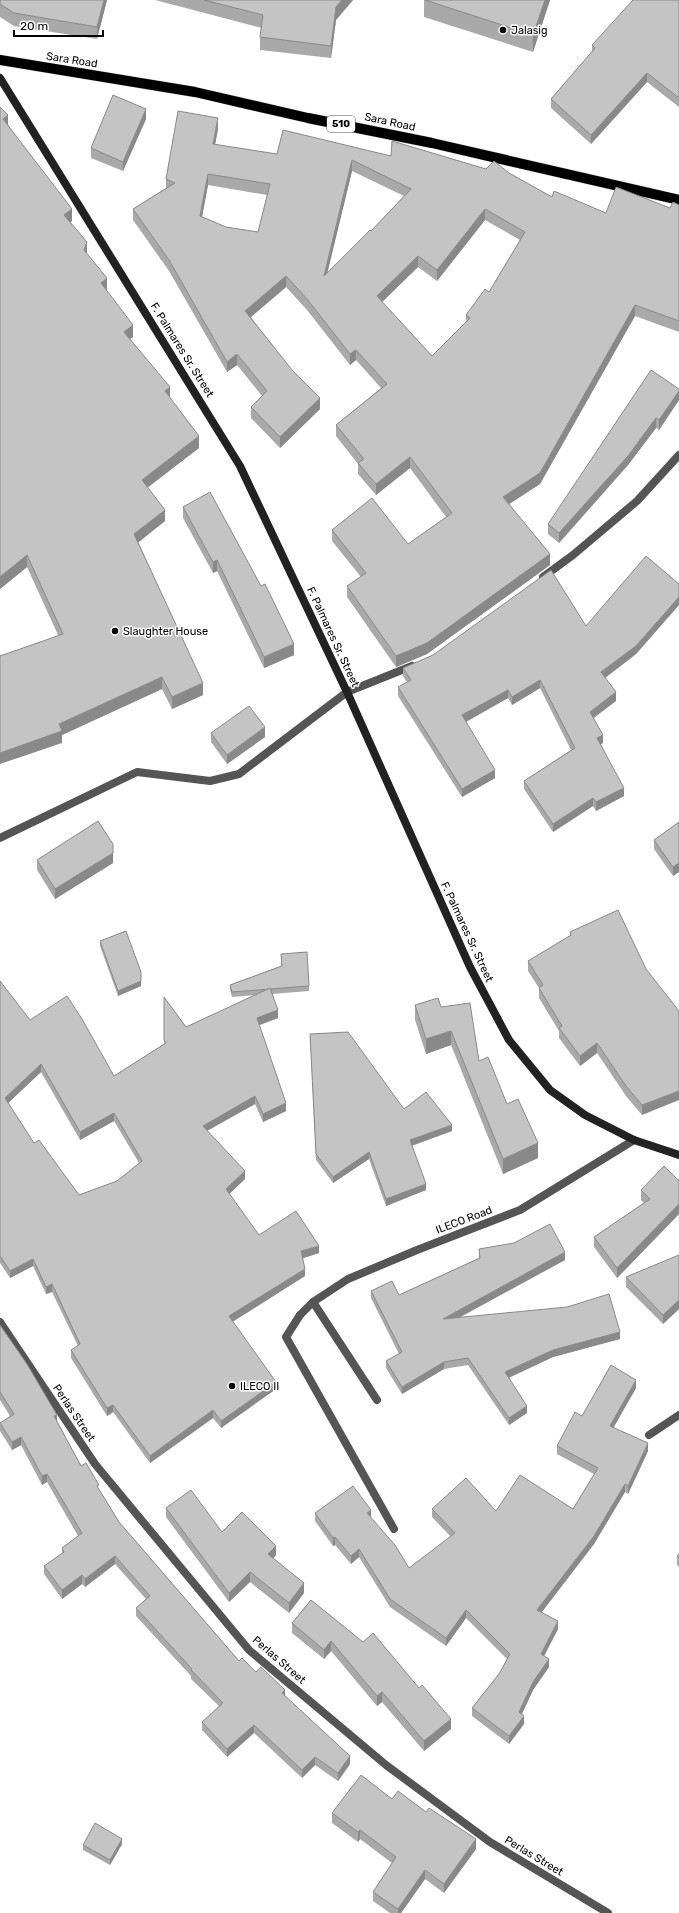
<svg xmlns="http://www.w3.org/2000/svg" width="679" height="1913" font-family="Rubik,sans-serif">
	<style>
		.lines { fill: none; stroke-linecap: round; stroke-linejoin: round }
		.primary-casing { stroke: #dbdbdb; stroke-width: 11 }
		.service { stroke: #555; stroke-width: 8 }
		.minor { stroke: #555; stroke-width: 8 }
		.secondary { stroke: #222; stroke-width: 8 }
		.primary { stroke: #000; stroke-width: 10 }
		.wall { fill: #a9a9a9; fill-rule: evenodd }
		.shaded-wall { fill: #898989 }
		.building { fill: #c4c4c4; stroke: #898989; fill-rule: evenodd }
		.poi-dot { fill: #000; stroke: #fff; stroke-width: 1.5 }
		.labels { text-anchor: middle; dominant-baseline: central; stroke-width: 3; stroke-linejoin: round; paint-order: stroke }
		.shield { fill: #fff; stroke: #4c4c4c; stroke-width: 1 }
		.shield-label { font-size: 10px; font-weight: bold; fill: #000 }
		.poi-label { font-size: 11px; fill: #000; stroke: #fff; text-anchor: start }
		.street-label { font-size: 11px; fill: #000; stroke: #fff }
	</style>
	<rect width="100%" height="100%" fill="#fff"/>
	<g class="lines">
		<defs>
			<polyline id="primary" points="0,60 195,92 308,118 432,143 679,200"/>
		</defs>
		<use href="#primary" class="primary-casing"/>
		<g class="service">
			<polyline points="0,838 137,772 210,781 239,774 347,692"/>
			<polyline points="313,1302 377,1400"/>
			<polyline points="300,1315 286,1337 394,1529"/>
		</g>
		<g class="minor">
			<polyline points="543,577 573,555 637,501 679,455"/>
			<polyline points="347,692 412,666"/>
			<polyline points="300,1315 313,1302 348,1279 417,1250 520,1210 634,1140"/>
			<polyline points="0,1322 95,1464 249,1650 386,1765 490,1842 608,1913"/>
			<polyline points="649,1435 679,1415"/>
		</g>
		<polyline class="secondary" points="0,78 240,466 347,692 470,967 509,1040 550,1090 585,1115 634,1140 679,1155"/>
		<use href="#primary" class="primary"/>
	</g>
	<g class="wall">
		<polygon points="0,0 107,0 97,39 14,26 0,17"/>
		<polygon points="155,0 353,0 336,20 331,58 260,50 260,37 262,28"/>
		<polygon points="424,0 550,0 533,52 424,17"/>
		<polygon points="679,0 679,107 647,82 591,144 551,108 551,99 592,52 592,45"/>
		<polygon points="0,107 8,125 72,221 70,222 87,254 107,290 106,291 133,337 130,339 170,398 199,448 147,487 165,521 138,542 203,695 172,709 162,689 62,735 62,743 58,635 27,567 0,589"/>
		<polygon points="146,119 123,171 91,158 91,148"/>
		<path d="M218,129l-3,16 62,9 114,2 118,17 43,24 54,16 64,-5 9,-3v127l-44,-16 -95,168 -31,20 41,61 -123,89 -31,13 -49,-70v-11l14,-9 -29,-36v-11l76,14 38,-27 -36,-49 -34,27 -18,-21v-10l-22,-28v-11l45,-37 -25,-28 -6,5 -43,-55 -21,-23 -35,30 69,92 -40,39 -29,-30v-11l11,-11 -25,-31 -10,7 -58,-101 -36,-51v-11l33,-21v-9zM352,171l52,25 -33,35 -44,42zM208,185l59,10 -9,37 -32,-5 -24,-10zM485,220l35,20 -31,52 -23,23v8l-34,33 -50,-54 36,-35 19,14z"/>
		<polygon points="679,389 679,400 659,430 656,428 628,465 559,543 548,534 548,524"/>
		<polygon points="183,507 294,655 264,668 217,571 213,573 183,518"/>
		<polygon points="679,584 679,605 636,654 605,678 616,701 594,718 603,743 601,744 624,796 596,811 593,806 553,832 524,789 524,781 571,750 540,688 512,705 508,698 466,722 495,778 462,797 398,696 398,687 407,682 403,676 403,668 586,626"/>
		<polygon points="211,733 265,737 227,764 211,742"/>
		<polygon points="679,822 679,872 673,876 654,849 654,840"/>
		<polygon points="37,860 113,863 55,899 37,870"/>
		<polygon points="570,932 646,969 642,1115 626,1096 597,1053 580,1066 559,1038 559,1031 539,998 539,988 528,971 528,961 570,936"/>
		<polygon points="100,941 141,986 118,996 100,946"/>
		<path d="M281,954l28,32v5l-37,3 6,24 -19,7 27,86 -23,11 -8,-18 -48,27 38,48 -16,15 30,41 60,18 -17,5 3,18 -73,46 44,67 -55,39 -8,-10 -63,45 -37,-51 -6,4 -36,-58v-8l7,-4 -26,-54 -6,2 -13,-28 -23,12 -10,-15v-282l30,39 84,56 50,-32v-47l22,30 70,-32 -24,2 -2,-7v-5l51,-19zM41,1072l39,68 34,-19 25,42 -22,18 -38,14 -45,-52 -26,-40z"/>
		<polygon points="415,1005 441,1007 479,1061 507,1104 538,1158 503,1174 451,1045 426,1054 415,1020"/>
		<polygon points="310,1034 404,1109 452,1131 412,1146 426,1190 386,1206 369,1159 333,1183 316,1160"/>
		<polygon points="679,1179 679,1214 617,1278 594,1247 594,1237 644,1203 641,1200 641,1190"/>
		<polygon points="479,1249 565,1260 459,1318 620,1339 553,1357 509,1378 527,1413 509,1425 468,1365 444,1369 402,1394 386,1368 386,1361 399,1354 371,1298 371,1291 399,1295 479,1258"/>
		<polygon points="679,1255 679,1309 663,1324 626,1287 626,1277"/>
		<polygon points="0,1325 57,1421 81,1466 99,1490 119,1522 239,1661 256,1672 285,1696 350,1764 338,1781 315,1765 302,1778 254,1733 227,1757 202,1730 202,1722 219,1706 191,1679 191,1676 136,1616 136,1608 146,1599 115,1564 85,1587 82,1584 62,1599 44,1574 44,1566 62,1554 62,1548 78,1536 47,1482 42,1485 21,1445 12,1450 0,1431 0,1423 10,1416 0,1400"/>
		<polygon points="636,1388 613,1427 648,1451 628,1494 625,1492 594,1544 542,1612 558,1629 544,1656 549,1667 533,1690 522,1714 524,1724 509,1744 472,1716 472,1708 499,1674 507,1659 466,1618 446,1646 390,1607 359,1557 351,1564 335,1545 333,1546 315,1521 315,1513 371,1518 409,1568 451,1537 432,1517 432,1509 496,1511 573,1509 594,1474 557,1454 557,1446 582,1416"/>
		<polygon points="166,1508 276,1555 273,1559 304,1593 289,1613 250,1582 229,1602 166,1517"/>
		<polygon points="679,1554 679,1567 677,1565 677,1556"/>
		<polygon points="311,1600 451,1729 424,1751 382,1702 377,1706 331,1651 324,1659 292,1633 292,1623"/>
		<polygon points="392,1799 426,1812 476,1849 444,1893 425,1879 401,1913 390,1913 373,1901 373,1892 392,1863 360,1839 358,1842 332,1823 332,1813"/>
		<polygon points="122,1844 110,1865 83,1850 83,1845"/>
	</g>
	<g class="shaded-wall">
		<polygon points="104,0 107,0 97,39 97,27"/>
		<polygon points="342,0 353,0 336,20 331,58 331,46 336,7"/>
		<polygon points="545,0 550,0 533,52 533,35"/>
		<polygon points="647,73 647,82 591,144 591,135"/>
		<polygon points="146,109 146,119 123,171 123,162"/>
		<polygon points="8,115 8,127 3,119"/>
		<polygon points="218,118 218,129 213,155 213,144"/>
		<polygon points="352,160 352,171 324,287 324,276"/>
		<polygon points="208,174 208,185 200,227 200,216"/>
		<polygon points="72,209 72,221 64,227 64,215"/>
		<polygon points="485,209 485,220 437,281 437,270"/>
		<polygon points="87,242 87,254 84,262 84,250"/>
		<polygon points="418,256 418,267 377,307 377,296"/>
		<polygon points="286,276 286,287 245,322 245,311"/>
		<polygon points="107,278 107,290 101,295 101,283"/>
		<polygon points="635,305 635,316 540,484 503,508 503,497"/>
		<polygon points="133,325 133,337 124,343 124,332"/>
		<polygon points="356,350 356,360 350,365 350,354"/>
		<polygon points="237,354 237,365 227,372 227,362"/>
		<polygon points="170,387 170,398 165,391"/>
		<polygon points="679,391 679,400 659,430 659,420"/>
		<polygon points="320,398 320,409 280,448 280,437"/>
		<polygon points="656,418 656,428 628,465 559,543 559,533"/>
		<polygon points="199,436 199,448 142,492 142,480"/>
		<polygon points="410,457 410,468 376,495 376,484"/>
		<polygon points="165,510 165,521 134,546 134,534"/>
		<polygon points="550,554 550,565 427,654 396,667 396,656"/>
		<polygon points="27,555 27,567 0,589 0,577"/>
		<polygon points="217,560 217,571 213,573 213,562"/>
		<polygon points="679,597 679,605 636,654 601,681 601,672"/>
		<polygon points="294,644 294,655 264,668 264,657"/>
		<polygon points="162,677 162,689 62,735 62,743 0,764 0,753 59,724"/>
		<polygon points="540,680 540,688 512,705 512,697"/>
		<polygon points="203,683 203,695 172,709 172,697"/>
		<polygon points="508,690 508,698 462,724 462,715"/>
		<polygon points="616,692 616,701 590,720 590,712"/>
		<polygon points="265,727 265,737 227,764 227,755"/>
		<polygon points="603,735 603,743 597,746 597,738"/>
		<polygon points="495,770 495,778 462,797 462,789"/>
		<polygon points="624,788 624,796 596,811 596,802"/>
		<polygon points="593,798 593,806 553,832 553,824"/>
		<polygon points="113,853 113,863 55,899 55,889"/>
		<polygon points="679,863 679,872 673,876 673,867"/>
		<polygon points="141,981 141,986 118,996 118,991"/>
		<polygon points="278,1010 278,1018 257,1026 257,1018"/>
		<polygon points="451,1031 451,1045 426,1054 426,1039"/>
		<polygon points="597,1043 597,1053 580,1066 580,1056"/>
		<polygon points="41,1064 41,1072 5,1106 5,1098"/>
		<polygon points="679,1091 679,1100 642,1115 642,1105"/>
		<polygon points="255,1096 255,1104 203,1133 203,1126"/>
		<polygon points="286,1103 286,1111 263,1122 263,1114"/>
		<polygon points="114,1113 114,1121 80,1140 80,1132"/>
		<polygon points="452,1125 452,1131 410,1146 410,1140"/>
		<polygon points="538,1143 538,1158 503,1174 503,1159"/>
		<polygon points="369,1152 369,1159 333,1183 333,1177"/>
		<polygon points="245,1171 245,1179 226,1197 226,1189"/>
		<polygon points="426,1184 426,1190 386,1206 386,1199"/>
		<polygon points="679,1204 679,1214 617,1278 617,1268"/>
		<polygon points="319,1246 319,1253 301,1259 301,1251"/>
		<polygon points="565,1252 565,1260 443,1326 443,1319"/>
		<polygon points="33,1259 33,1266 10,1278 10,1271"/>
		<polygon points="305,1269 305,1276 229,1324 229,1316"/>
		<polygon points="52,1284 52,1292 46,1294 46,1287"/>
		<polygon points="679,1300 679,1309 663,1324 663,1315"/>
		<polygon points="620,1332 620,1339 553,1357 505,1379 505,1372 553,1350"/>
		<polygon points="444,1362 444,1369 402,1394 402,1387"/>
		<polygon points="636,1380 636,1388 610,1434 610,1426"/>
		<polygon points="276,1382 276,1389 221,1428 221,1421"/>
		<polygon points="113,1405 113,1412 107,1416 107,1408"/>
		<polygon points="527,1406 527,1413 509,1425 509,1418"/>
		<polygon points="213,1410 213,1418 150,1463 150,1456"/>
		<polygon points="57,1415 57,1423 54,1416"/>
		<polygon points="21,1437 21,1445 12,1450 12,1442"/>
		<polygon points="648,1443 648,1451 628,1494 628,1486"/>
		<polygon points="47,1474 47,1482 42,1485 42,1476"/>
		<polygon points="625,1484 625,1492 594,1544 537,1618 537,1610"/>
		<polygon points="371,1510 371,1518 367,1513"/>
		<polygon points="335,1537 335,1545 333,1546 333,1538"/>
		<polygon points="276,1546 276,1555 268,1564 268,1554"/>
		<polygon points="359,1549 359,1557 351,1564 351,1556"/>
		<polygon points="115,1556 115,1564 85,1587 85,1579"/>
		<polygon points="250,1572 250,1582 229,1602 229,1593"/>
		<polygon points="82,1575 82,1584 62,1599 62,1590"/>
		<polygon points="304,1583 304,1593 289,1613 289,1603"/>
		<polygon points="466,1610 466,1618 446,1646 446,1638"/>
		<polygon points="558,1621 558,1629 541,1662 541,1654"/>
		<polygon points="331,1641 331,1651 324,1659 324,1650"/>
		<polygon points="549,1659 549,1667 533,1690 519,1720 519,1712 533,1682"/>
		<polygon points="285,1690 285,1698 282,1693"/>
		<polygon points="382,1692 382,1702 377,1706 377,1696"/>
		<polygon points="524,1716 524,1724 509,1744 509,1736"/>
		<polygon points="451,1719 451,1729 424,1751 424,1741"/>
		<polygon points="254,1725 254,1733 227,1757 227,1749"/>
		<polygon points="350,1756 350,1764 338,1781 338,1773"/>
		<polygon points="315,1757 315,1765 302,1778 302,1770"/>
		<polygon points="360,1830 360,1839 358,1842 358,1832"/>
		<polygon points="122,1839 122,1844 110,1865 110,1860"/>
		<polygon points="476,1839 476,1849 444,1893 444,1884"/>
		<polygon points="425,1870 425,1879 401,1913 398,1913 398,1909"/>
	</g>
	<g class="building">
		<polygon points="0,0 104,0 97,27 14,13 0,4"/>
		<polygon points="204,0 342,0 336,7 331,46 260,37 263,15"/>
		<polygon points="425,0 545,0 533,35"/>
		<polygon points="633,0 679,0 679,98 647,73 591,135 551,99 595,48 592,45"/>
		<polygon points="113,95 146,109 123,162 91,148"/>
		<polygon points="0,107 8,115 3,119 72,209 64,215 87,242 84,250 107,278 101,283 133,325 124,332 170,387 165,391 199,436 142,480 165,510 134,534 203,683 172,697 162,677 59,724 62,731 0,753 0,656 63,634 27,555 0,577"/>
		<path d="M178,111l40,7 -5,26 64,10 6,-24 108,26 1,-15 94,28 8,-8 15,12 43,24 2,-6 52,22 10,-26 54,21 3,-6 6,3v116l-44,-16 -95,168 -37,24 47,57 -123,89 -31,13 -49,-70 19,-13 -34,-43 40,-32 36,46 44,-31 -42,-56 -34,27 -18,-21 6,-4 -28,-34 51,-41 -31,-34 -6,4 -43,-55 -21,-23 -41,35 48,60 27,27 -40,39 -29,-30 16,-16 -30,-37 -10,8 -58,-102 -36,-51 42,-26 -9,-4zM352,160l59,29 -40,42 -1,-1 -46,46zM208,174l62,10 -12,48 -32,-5 -26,-11zM485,209l40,23 -36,60 -4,-3 -19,26 4,3 -38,38 -55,-60 41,-40 19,14z"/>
		<polygon points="651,370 679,389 679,391 659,420 656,418 628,456 559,533 548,524"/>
		<polygon points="210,492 261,586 265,584 294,644 264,657 217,560 213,562 183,507"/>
		<polygon points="646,556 679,584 679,597 636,646 601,672 616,692 590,712 603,735 597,738 624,788 596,802 593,798 553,824 524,781 575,748 540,680 512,697 508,690 462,715 495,770 462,789 398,687 411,680 403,668 433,655 551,570 586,626"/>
		<polygon points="249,706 265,727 227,755 211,733"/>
		<polygon points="98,821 113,844 113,853 55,889 37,860"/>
		<polygon points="679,822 679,863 673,867 654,840"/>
		<polygon points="618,910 646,969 679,1011 679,1091 642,1105 626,1086 597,1043 580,1056 559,1028 562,1026 539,988 543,985 528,961 571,935 570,932"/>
		<polygon points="126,931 141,972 141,981 118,991 100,941"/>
		<polygon points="307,952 309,986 232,992 230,985 282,966 281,954"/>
		<path d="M0,981l30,39 37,-24 15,23 32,57 52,-33 -2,-3v-43l22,30 84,-39 8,22 -21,8 29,85 -23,11 -8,-18 -52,30 42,45 -19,18 33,46 37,-24 23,35 -18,5 4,18 -76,47 47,66 -55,39 -8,-11 -63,46 -37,-51 -6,3 -36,-58 9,-6 -28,-60 -6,3 -13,-28 -23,12 -10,-15zM41,1064l39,68 34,-19 28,48 -25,20 -38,14 -40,-55 -5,3 -29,-45z"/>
		<polygon points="438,998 441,1007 470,1003 479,1061 488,1057 507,1104 518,1099 538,1143 503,1159 451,1031 426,1039 415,1005"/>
		<polygon points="348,1032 404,1109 426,1092 452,1125 410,1140 426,1184 386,1199 369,1152 333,1177 316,1154 310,1034"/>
		<polygon points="664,1166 678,1180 679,1179 679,1204 617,1268 594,1237 650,1199 641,1190"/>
		<polygon points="550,1224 565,1252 443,1319 567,1307 609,1294 620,1332 553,1350 505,1372 527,1406 509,1418 468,1358 444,1362 402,1387 386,1361 402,1352 371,1291 392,1281 399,1295 480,1258 479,1249 514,1243"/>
		<polygon points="679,1255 679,1300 663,1315 626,1277"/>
		<polygon points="0,1325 27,1364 57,1415 54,1416 81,1466 86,1463 99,1485 97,1486 119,1522 239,1661 242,1658 256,1672 261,1667 285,1690 282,1693 350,1756 338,1773 315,1757 302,1770 254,1725 227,1749 202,1722 223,1703 191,1670 192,1669 136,1608 150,1596 115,1556 85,1579 82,1575 62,1590 44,1566 64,1552 62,1548 82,1533 47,1474 42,1476 21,1437 12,1442 0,1423 14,1414 0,1392"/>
		<polygon points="611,1365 636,1380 610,1426 648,1443 628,1486 625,1484 594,1536 537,1610 558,1621 541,1654 549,1659 533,1682 519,1712 524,1716 509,1736 472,1708 499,1674 510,1654 466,1610 446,1638 390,1599 359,1549 351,1556 335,1537 333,1538 315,1513 353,1486 371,1510 367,1513 395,1545 409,1568 455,1533 432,1509 466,1478 496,1511 520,1475 573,1509 598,1468 557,1446 575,1412 582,1416"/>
		<polygon points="191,1490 222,1532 242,1512 276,1546 268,1554 304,1583 289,1603 250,1572 229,1593 166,1508"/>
		<polygon points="679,1554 679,1558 677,1556"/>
		<polygon points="311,1600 363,1642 373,1633 419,1688 422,1685 451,1719 424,1741 382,1692 377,1696 331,1641 324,1650 292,1623"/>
		<polygon points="361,1775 392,1799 398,1791 426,1812 429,1808 476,1839 444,1884 425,1870 398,1909 373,1892 396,1857 360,1830 358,1832 332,1813"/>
		<polygon points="95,1823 122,1839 110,1860 83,1845"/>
	</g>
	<g class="poi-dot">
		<circle cx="503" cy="30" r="4"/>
		<circle cx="115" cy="631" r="4"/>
		<circle cx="232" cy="1386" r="4"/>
	</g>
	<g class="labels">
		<rect class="shield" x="327" y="116" width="28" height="16" rx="3"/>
		<g class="shield-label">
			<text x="341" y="124">510</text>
		</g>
		<g class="poi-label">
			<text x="511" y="30">Jalasig</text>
			<text x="123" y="631">Slaughter House</text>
			<text x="240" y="1386">ILECO II</text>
		</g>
		<g class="street-label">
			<text transform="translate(72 60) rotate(9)">Sara Road</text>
			<text transform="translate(390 122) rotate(12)">Sara Road</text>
			<text transform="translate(182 350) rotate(58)">F. Palmares Sr. Street</text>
			<text transform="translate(333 637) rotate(65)">F. Palmares Sr. Street</text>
			<text transform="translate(467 932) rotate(65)">F. Palmares Sr. Street</text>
			<text transform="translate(464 1220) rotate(-21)">ILECO Road</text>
			<text transform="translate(74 1413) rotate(56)">Perlas Street</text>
			<text transform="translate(279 1660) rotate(41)">Perlas Street</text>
			<text transform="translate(534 1856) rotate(31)">Perlas Street</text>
		</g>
	</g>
	<path d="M14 30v6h89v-6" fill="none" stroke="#000000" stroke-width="2"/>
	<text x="20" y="30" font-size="12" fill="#000000" stroke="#ffffff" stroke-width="3" paint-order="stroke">20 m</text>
</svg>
